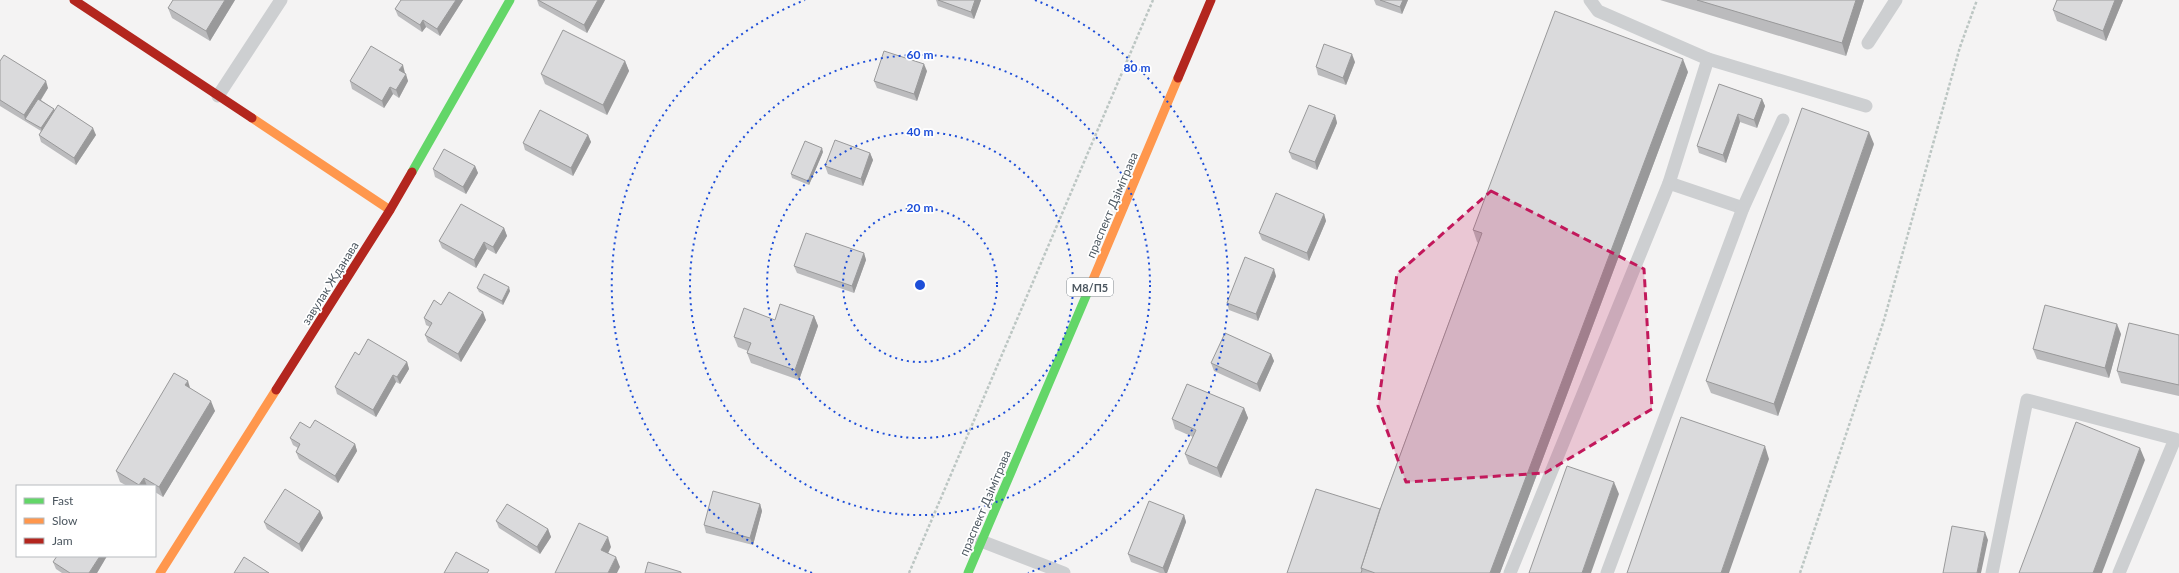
<svg xmlns="http://www.w3.org/2000/svg" width="2179" height="573" font-family="Lato,sans-serif">
	<style>
		.lines { fill: none; stroke-linecap: round; stroke-linejoin: round }
		.path { stroke: #bcc6c3; stroke-width: 2.5; stroke-dasharray: 3 2; stroke-linecap: butt }
		.lane { stroke: #cdcfd1; stroke-width: 13 }
		.fast { stroke: #63d668; stroke-width: 9 }
		.slow { stroke: #ff974d; stroke-width: 9 }
		.jam { stroke: #b3261e; stroke-width: 9 }
		.wall { fill: #bbbbbd }
		.shaded-wall { fill: #99999a }
		.building { fill: #dadadc; stroke: #99999a }
		.marked { fill: #c2185b; fill-opacity: 0.2; stroke: #c2185b; stroke-width: 3; stroke-dasharray: 8 5; stroke-linejoin: round }
		.ring { fill: none; stroke: #1d4ed8; stroke-width: 2; stroke-dasharray: 2 4 }
		.labels { text-anchor: middle; dominant-baseline: central; stroke-width: 3.5; stroke-linejoin: round; paint-order: stroke }
		.shield { fill: #fff; stroke: #81898f; stroke-width: 1 }
		.shield-label { font-size: 11px; font-weight: bold; fill: #4b565f }
		.street-label { font-size: 12px; fill: #4b565f; stroke: #fff }
		.centre { fill: #1d4ed8; stroke: #fff; stroke-width: 2 }
		.ring-label { font-size: 12px; text-anchor: middle; font-weight: bold; fill: #1d4ed8; stroke: #fff; stroke-width: 3.5; stroke-linejoin: round; paint-order: stroke }
	</style>
	<rect width="100%" height="100%" fill="#f4f3f3"/>
	<g class="lines">
		<g class="path">
			<polyline points="909,573 1153,0"/>
			<polyline points="1800,573 1884,320 1960,47 1977,0"/>
		</g>
		<g class="lane">
			<polyline points="1868,43 1896,0"/>
			<polyline points="1708,59 1866,106"/>
			<polyline points="218,96 281,0"/>
			<polyline points="1669,183 1743,208"/>
			<polyline points="981,541 1064,573"/>
			<polyline points="1510,573 1669,183 1708,59 1598,11 1590,0"/>
			<polyline points="1607,573 1743,208 1783,120"/>
			<polyline points="1992,573 2027,400 2175,439 2119,573"/>
		</g>
		<g class="fast">
			<polyline points="412,172 510,0"/>
			<polyline points="968,573 1089,289"/>
		</g>
		<g class="slow">
			<polyline points="252,118 390,210"/>
			<polyline points="1089,289 1178,78"/>
			<polyline points="160,573 276,390"/>
		</g>
		<g class="jam">
			<polyline points="74,0 252,118"/>
			<polyline points="1178,78 1211,0"/>
			<polyline points="276,390 390,210 412,172"/>
		</g>
	</g>
	<g class="wall">
		<polygon points="235,0 210,41 172,18 168,8"/>
		<polygon points="401,0 463,0 440,36 426,27 422,32 398,16 395,9"/>
		<polygon points="537,0 605,0 587,33 539,6"/>
		<polygon points="936,0 981,0 974,19 938,6"/>
		<polygon points="1374,0 1408,0 1402,14 1376,5"/>
		<polygon points="1660,0 1864,0 1846,56"/>
		<polygon points="2123,0 2106,41 2057,21 2053,10"/>
		<polygon points="0,61 48,88 41,100 54,109 54,111 96,135 76,165 41,142 39,135 41,131 0,106"/>
		<polygon points="625,61 629,71 607,115 545,84 541,74"/>
		<polygon points="1355,62 1346,85 1318,75 1316,67"/>
		<polygon points="927,71 917,101 877,88 874,81"/>
		<polygon points="1688,72 1500,573 1287,573 1380,509 1478,243 1477,242 1473,230"/>
		<polygon points="405,73 405,74 408,81 399,98 393,94 384,108 352,89 350,81"/>
		<polygon points="1719,84 1762,99 1765,106 1757,128 1740,122 1726,163 1699,153 1697,146"/>
		<polygon points="1335,115 1337,123 1317,170 1292,159 1289,152"/>
		<polygon points="588,135 591,142 573,176 525,150 523,143"/>
		<polygon points="1874,144 1778,416 1711,393 1706,381"/>
		<polygon points="823,152 809,185 792,178 791,174"/>
		<polygon points="870,153 873,160 863,186 828,174 825,166"/>
		<polygon points="475,166 478,173 466,194 435,177 433,169"/>
		<polygon points="1324,214 1326,221 1309,261 1262,240 1259,233"/>
		<polygon points="504,228 507,236 496,254 487,249 476,268 442,248 439,241"/>
		<polygon points="864,253 866,260 854,293 797,273 794,266"/>
		<polygon points="1276,276 1258,321 1229,310 1227,303"/>
		<polygon points="477,288 510,291 503,305 479,292"/>
		<polygon points="441,305 486,320 461,362 428,342 425,335 430,327 426,325 424,318"/>
		<polygon points="814,316 818,326 799,380 751,363 747,353 748,351 738,347 734,337 775,320"/>
		<polygon points="2121,334 2109,378 2037,359 2033,349"/>
		<polygon points="2179,335 2179,396 2121,383 2117,371"/>
		<polygon points="1271,354 1274,361 1260,392 1214,371 1211,363"/>
		<polygon points="359,355 407,362 409,369 400,384 396,382 376,417 337,394 335,387"/>
		<polygon points="190,388 215,411 163,497 155,492 155,486 127,486 120,482 116,471"/>
		<polygon points="1244,408 1248,418 1221,478 1189,464 1185,454 1193,437 1175,429 1172,419"/>
		<polygon points="290,438 355,444 357,451 338,483 299,459 296,452 298,448 293,445"/>
		<polygon points="760,504 762,511 753,545 706,533 704,525"/>
		<polygon points="320,511 323,518 302,552 267,529 264,522"/>
		<polygon points="1184,515 1186,522 1167,573 1160,573 1131,562 1128,554"/>
		<polygon points="496,521 548,529 551,537 540,554 499,528"/>
		<polygon points="107,556 97,573 62,573 56,569 53,562"/>
	</g>
	<g class="shaded-wall">
		<polygon points="225,0 235,0 210,41 206,31"/>
		<polygon points="456,0 463,0 440,36 437,29"/>
		<polygon points="598,0 605,0 587,33 584,25"/>
		<polygon points="975,0 981,0 974,19 971,12"/>
		<polygon points="1403,0 1408,0 1402,14 1400,7"/>
		<polygon points="1856,0 1864,0 1846,56 1842,43"/>
		<polygon points="2115,0 2123,0 2106,41 2103,31"/>
		<polygon points="423,20 426,27 422,32 420,25"/>
		<polygon points="1352,54 1355,62 1346,85 1343,78"/>
		<polygon points="1683,59 1688,72 1500,573 1490,573"/>
		<polygon points="625,61 629,71 607,115 603,105"/>
		<polygon points="924,64 927,71 917,101 914,94"/>
		<polygon points="403,65 405,73 402,78 399,70"/>
		<polygon points="406,74 408,81 399,98 396,90"/>
		<polygon points="46,81 48,88 28,120 25,119 24,115"/>
		<polygon points="390,87 393,94 384,108 382,101"/>
		<polygon points="1762,99 1765,106 1757,128 1754,120"/>
		<polygon points="54,109 55,112 42,132 41,128"/>
		<polygon points="1738,114 1740,122 1726,163 1723,155"/>
		<polygon points="1335,115 1337,123 1317,170 1315,162"/>
		<polygon points="93,128 96,135 76,165 74,158"/>
		<polygon points="1869,132 1874,144 1778,416 1774,404"/>
		<polygon points="588,135 591,142 573,176 571,168"/>
		<polygon points="822,148 823,152 809,185 808,181"/>
		<polygon points="870,153 873,160 863,186 861,179"/>
		<polygon points="475,166 478,173 466,194 463,187"/>
		<polygon points="1324,214 1326,221 1309,261 1307,253"/>
		<polygon points="504,228 507,236 496,254 493,247"/>
		<polygon points="484,242 487,249 476,268 474,260"/>
		<polygon points="864,253 866,260 854,293 852,286"/>
		<polygon points="1274,269 1276,276 1258,321 1256,314"/>
		<polygon points="509,287 510,291 503,305 502,301"/>
		<polygon points="483,312 486,320 461,362 458,354"/>
		<polygon points="814,316 818,326 799,380 795,370"/>
		<polygon points="2117,324 2121,334 2109,378 2105,368"/>
		<polygon points="1271,354 1274,361 1260,392 1257,384"/>
		<polygon points="407,362 409,369 400,384 397,377"/>
		<polygon points="393,375 396,382 376,417 373,410"/>
		<polygon points="188,381 191,391 185,385"/>
		<polygon points="211,401 215,411 163,497 159,487"/>
		<polygon points="1244,408 1248,418 1221,478 1217,468"/>
		<polygon points="355,444 357,451 338,483 335,476"/>
		<polygon points="1765,446 1769,459 1729,573 1721,573"/>
		<polygon points="2140,448 2145,460 2102,573 2093,573"/>
		<polygon points="144,478 147,486 140,486 139,485"/>
		<polygon points="1614,482 1619,494 1591,573 1582,573"/>
		<polygon points="760,504 762,511 753,545 750,538"/>
		<polygon points="320,511 323,518 302,552 299,544"/>
		<polygon points="1184,515 1186,522 1167,573 1165,573 1163,568"/>
		<polygon points="548,529 551,537 540,554 537,547"/>
		<polygon points="1985,532 1988,540 1981,573 1977,573"/>
		<polygon points="608,537 611,547 605,560 601,550"/>
		<polygon points="100,556 107,556 97,573 89,573"/>
		<polygon points="616,557 620,567 617,573 608,573"/>
	</g>
	<g class="building">
		<polygon points="173,0 225,0 206,31 168,8"/>
		<polygon points="401,0 456,0 437,29 423,20 420,25 395,9"/>
		<polygon points="538,0 598,0 584,25"/>
		<polygon points="938,0 975,0 971,12"/>
		<polygon points="1380,0 1403,0 1400,7"/>
		<polygon points="1697,0 1856,0 1842,43"/>
		<polygon points="2057,0 2115,0 2103,31 2053,10"/>
		<polygon points="1555,11 1683,59 1490,573 1375,573 1361,568 1381,507 1482,233 1473,230"/>
		<polygon points="563,30 625,61 603,105 541,74"/>
		<polygon points="1324,44 1352,54 1343,78 1316,67"/>
		<polygon points="371,46 403,65 399,70 406,74 396,90 390,87 382,101 350,81"/>
		<polygon points="884,51 924,64 914,94 874,81"/>
		<polygon points="4,55 46,81 24,115 0,100 0,61"/>
		<polygon points="1719,84 1762,99 1754,120 1738,114 1723,155 1697,146"/>
		<polygon points="38,99 54,109 41,128 25,119"/>
		<polygon points="58,105 93,128 74,158 39,135"/>
		<polygon points="1309,105 1335,115 1315,162 1289,152"/>
		<polygon points="1802,108 1869,132 1774,404 1706,381"/>
		<polygon points="540,110 588,135 571,168 523,143"/>
		<polygon points="835,140 870,153 861,179 825,166"/>
		<polygon points="805,141 822,148 808,181 791,174"/>
		<polygon points="444,149 475,166 463,187 433,169"/>
		<polygon points="1276,193 1324,214 1307,253 1259,233"/>
		<polygon points="461,204 504,228 493,247 484,242 474,260 439,241"/>
		<polygon points="806,233 864,253 852,286 794,266"/>
		<polygon points="1245,257 1274,269 1256,314 1227,303"/>
		<polygon points="484,274 509,287 502,301 477,288"/>
		<polygon points="449,292 483,312 458,354 425,335 432,323 424,318 434,300 441,305"/>
		<polygon points="780,304 814,316 795,370 747,353 751,343 734,337 744,308 775,320"/>
		<polygon points="2045,305 2117,324 2105,368 2033,349"/>
		<polygon points="2129,323 2179,335 2179,385 2117,371"/>
		<polygon points="1225,333 1271,354 1257,384 1211,363"/>
		<polygon points="368,339 407,362 397,377 393,375 373,410 335,387 355,352 359,355"/>
		<polygon points="174,373 188,381 185,385 211,401 159,487 144,478 139,485 116,471"/>
		<polygon points="1187,384 1244,408 1217,468 1185,454 1196,430 1172,419"/>
		<polygon points="1681,417 1765,446 1721,573 1627,573"/>
		<polygon points="315,420 355,444 335,476 296,452 300,444 290,438 300,422 310,428"/>
		<polygon points="2076,422 2140,448 2093,573 2019,573"/>
		<polygon points="1567,466 1614,482 1582,573 1529,573"/>
		<polygon points="285,489 320,511 299,544 264,522"/>
		<polygon points="1316,489 1380,509 1361,568 1362,570 1361,573 1287,573"/>
		<polygon points="713,491 760,504 750,538 704,525"/>
		<polygon points="1149,501 1184,515 1163,568 1128,554"/>
		<polygon points="507,504 548,529 537,547 496,521"/>
		<polygon points="579,523 608,537 601,550 616,557 608,573 555,573"/>
		<polygon points="1952,526 1985,532 1977,573 1943,573"/>
		<polygon points="456,552 489,570 487,573 444,573"/>
		<polygon points="57,556 100,556 89,573 70,573 53,562"/>
		<polygon points="244,557 269,573 234,573"/>
		<polygon points="648,562 681,572 681,573 645,573"/>
	</g>
	<path class="marked" d="M1491,191l153,78 8,140 -107,64 -139,9 -28,-76 19,-132z"/>
	<g class="ring">
		<circle cx="920" cy="285" r="77"/>
		<circle cx="920" cy="285" r="153"/>
		<circle cx="920" cy="285" r="230"/>
		<path d="M812 573A307 307 0 0 1 805 0M1035 0A307 307 0 0 1 1028 573"/>
	</g>
	<g class="labels">
		<rect class="shield" x="1067" y="278" width="46" height="18" rx="3"/>
		<g class="shield-label">
			<text x="1090" y="287">М8/П5</text>
		</g>
		<g class="street-label">
			<text transform="translate(1112 205) rotate(-67)">праспект Дзімітрава</text>
			<text transform="translate(330 283) rotate(-58)">завулак Жданава</text>
			<text transform="translate(985 503) rotate(-67)">праспект Дзімітрава</text>
		</g>
	</g>
	<circle cx="920" cy="285" r="6" class="centre"/>
	<g class="ring-label">
		<text x="920" y="59">60 m</text>
		<text x="1137" y="72">80 m</text>
		<text x="920" y="136">40 m</text>
		<text x="920" y="212">20 m</text>
	</g>
	<rect x="16" y="485" width="140" height="72" fill="#ffffff" stroke="#b7bbbf"/>
	<rect x="24" y="498" width="20" height="6" fill="#63d668" stroke="#b7bbbf"/>
	<text x="52" y="505" font-size="12" fill="#4b565f">Fast</text>
	<rect x="24" y="518" width="20" height="6" fill="#ff974d" stroke="#b7bbbf"/>
	<text x="52" y="525" font-size="12" fill="#4b565f">Slow</text>
	<rect x="24" y="538" width="20" height="6" fill="#b3261e" stroke="#b7bbbf"/>
	<text x="52" y="545" font-size="12" fill="#4b565f">Jam</text>
</svg>
